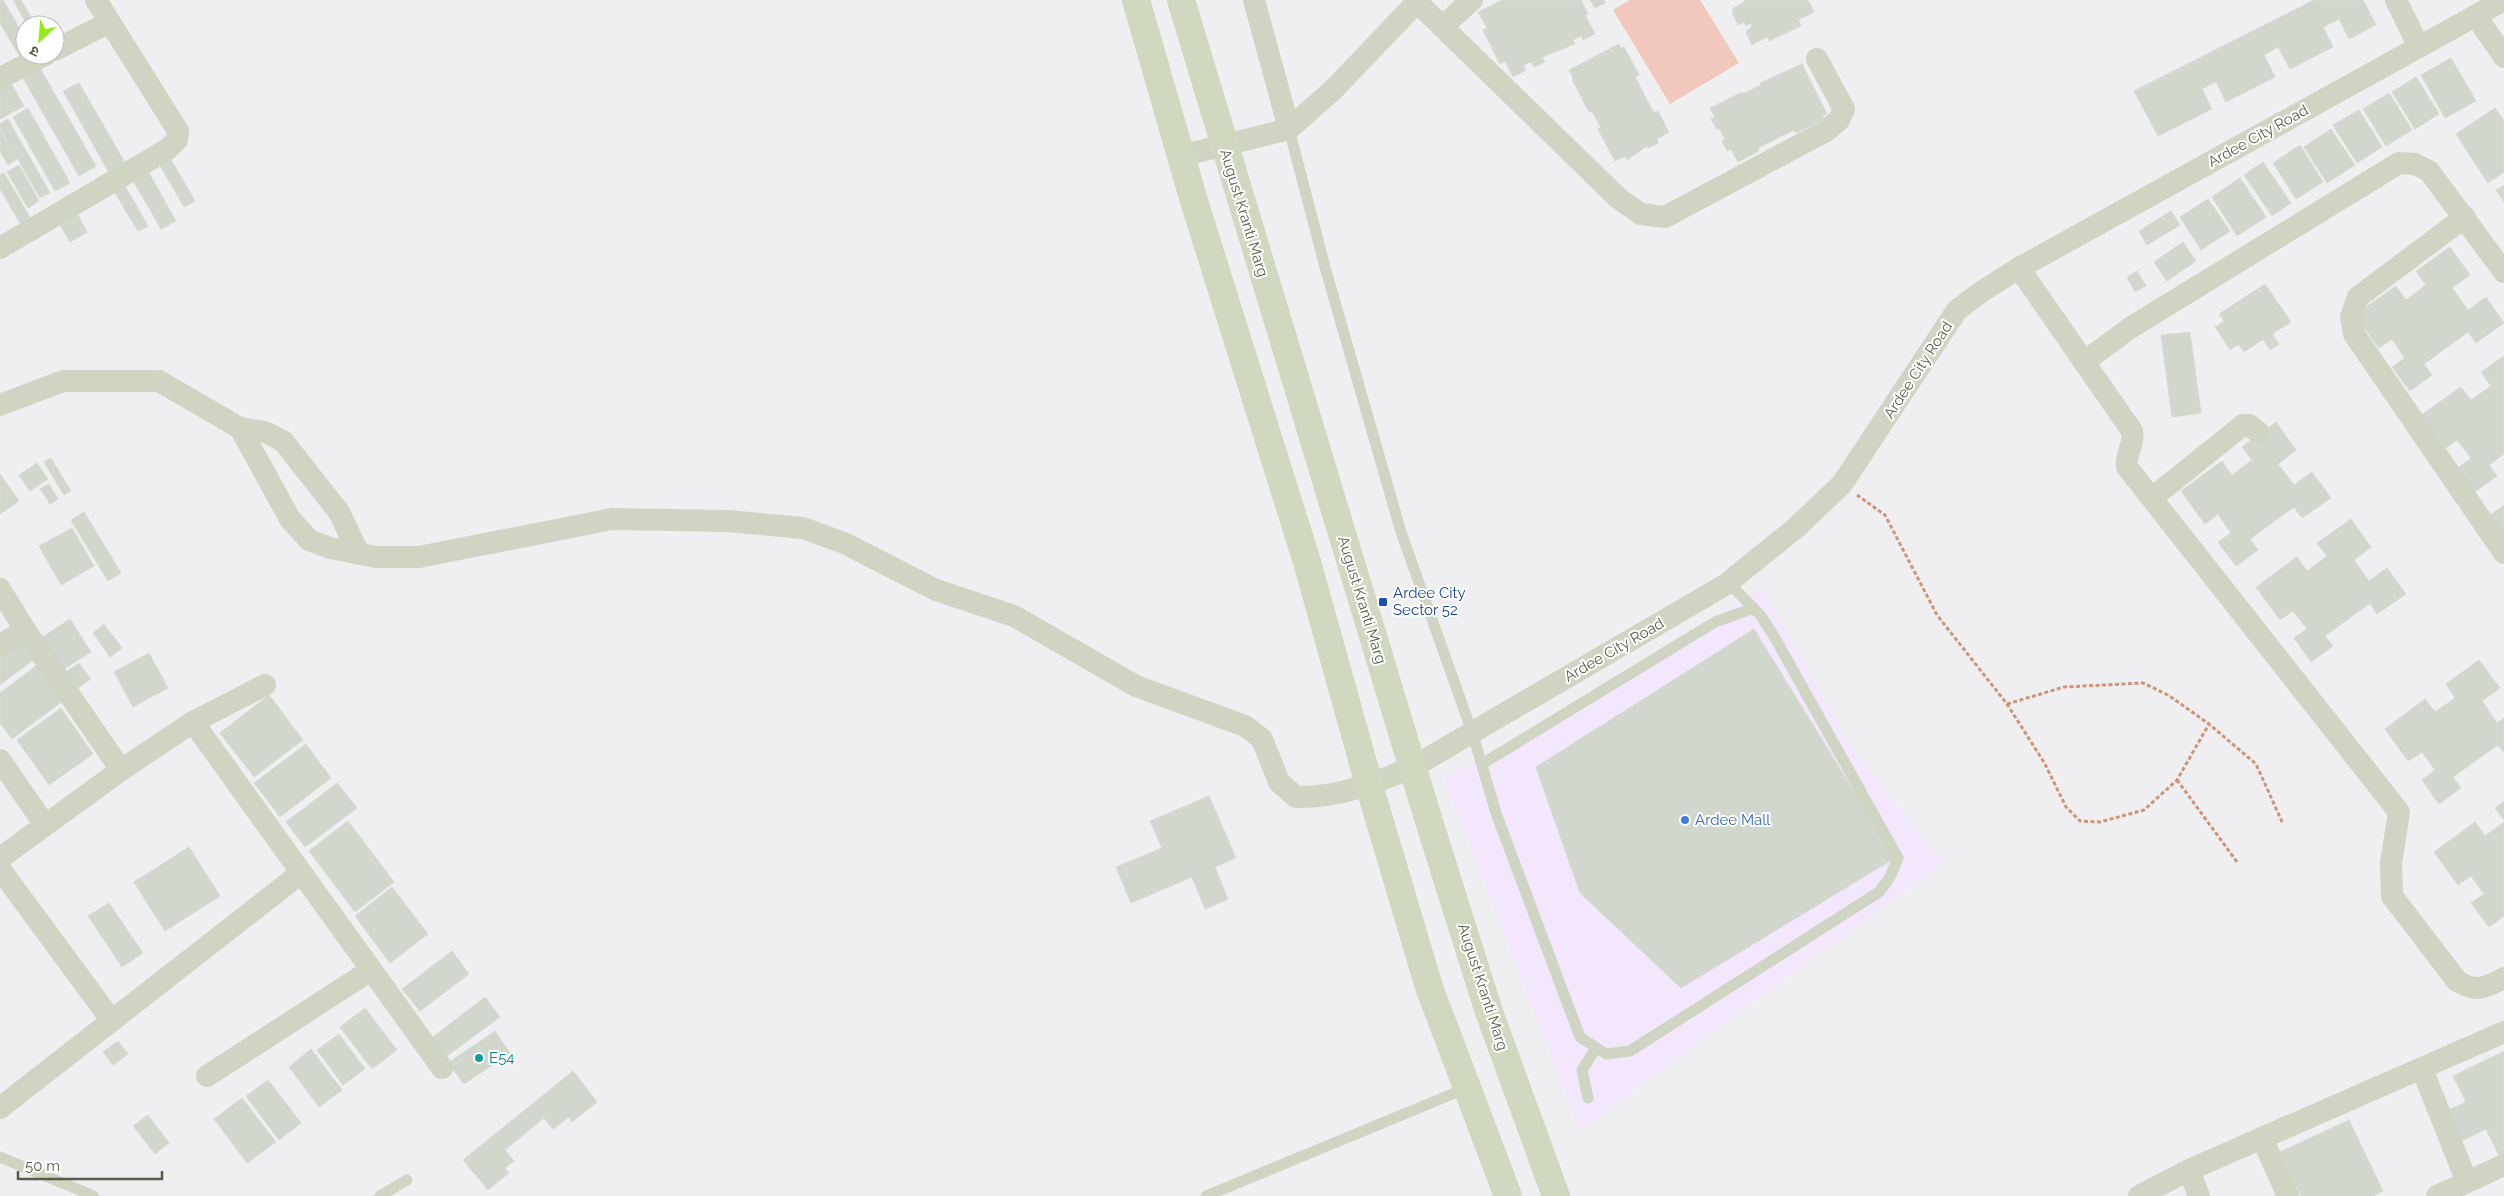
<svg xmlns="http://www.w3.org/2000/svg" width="2504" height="1196" font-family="Raleway,'Noto Sans Devanagari',sans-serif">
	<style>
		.commercial { fill: #f3e7fd }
		.green { fill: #f1c8bb }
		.building { fill: #d2d7cd; stroke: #d6dbd2 }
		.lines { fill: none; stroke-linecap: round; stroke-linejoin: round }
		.path { stroke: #d19371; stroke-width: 3; stroke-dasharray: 4 2.5; stroke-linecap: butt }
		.service { stroke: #cfd5c2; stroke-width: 11 }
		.minor { stroke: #cfd5c2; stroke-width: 22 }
		.secondary { stroke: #d0d9c0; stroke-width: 28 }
		.transit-dot { fill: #1a4fb4; stroke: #fff; stroke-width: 2 }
		.shop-dot { fill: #3f7fe0; stroke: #fff; stroke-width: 2 }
		.culture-dot { fill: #0f9aa8; stroke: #fff; stroke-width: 2 }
		.labels { text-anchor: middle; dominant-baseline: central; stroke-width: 4; stroke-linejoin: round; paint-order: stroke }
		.street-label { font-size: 15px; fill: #565d46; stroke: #fff }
		.transit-label { font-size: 15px; fill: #164399; stroke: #fff; text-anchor: start }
		.shop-label { font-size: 15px; fill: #366cbe; stroke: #fff; text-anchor: start }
		.culture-label { font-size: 15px; fill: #0d838f; stroke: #fff; text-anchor: start }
	</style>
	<rect width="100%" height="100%" fill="#efeff2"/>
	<polygon class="commercial" points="1762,588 1849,743 1943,863 1580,1130 1444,777 1504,745"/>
	<polygon class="green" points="1630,0 1700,0 1739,63 1670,104 1613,10"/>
	<g class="building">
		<polygon points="0,0 3,0 25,38 25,55 20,57 0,23"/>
		<polygon points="13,0 21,0 36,25 27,25"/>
		<polygon points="1502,0 1581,0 1588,14 1585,15 1595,34 1583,40 1581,36 1573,40 1575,44 1542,57 1545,62 1534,67 1531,62 1523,65 1526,70 1513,77 1505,61 1500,64 1483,30 1487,28 1478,12"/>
		<polygon points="1590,0 1604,0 1605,3 1595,8"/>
		<polygon points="1744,0 1808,0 1814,12 1798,20 1801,26 1769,41 1767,37 1752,45 1746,32 1752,26 1751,23 1746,26 1744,22 1738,25 1732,12 1734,11 1732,9 1745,2"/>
		<polygon points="2314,0 2363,0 2376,25 2349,39 2339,19 2323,27 2333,47 2290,69 2278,47 2264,55 2275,77 2226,102 2216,82 2202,89 2212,109 2158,136 2134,91"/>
		<polygon points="1619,44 1621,49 1624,47 1639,75 1635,77 1654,113 1658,111 1669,132 1657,139 1658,143 1648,148 1647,146 1627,160 1625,156 1615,161 1598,129 1601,128 1592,111 1589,112 1572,79 1573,78 1569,70"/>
		<polygon points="2451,58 2476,101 2445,118 2421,75"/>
		<polygon points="1802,64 1827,114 1822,117 1824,119 1796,133 1794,130 1758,148 1759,151 1738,162 1731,149 1727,151 1722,141 1725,139 1719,128 1717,130 1711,119 1715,117 1710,108 1742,92 1743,94 1761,85 1760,83"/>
		<polygon points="40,68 96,166 79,176 23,78"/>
		<polygon points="2416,77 2439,114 2415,129 2392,92"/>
		<polygon points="9,80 24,106 0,119 0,86"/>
		<polygon points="79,83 128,168 112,178 63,91"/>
		<polygon points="2389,93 2412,130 2386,146 2363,109"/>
		<polygon points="28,108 70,183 55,191 13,117"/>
		<polygon points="2495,108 2504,121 2504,172 2488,183 2456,134"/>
		<polygon points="2359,110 2382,147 2357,163 2333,125"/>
		<polygon points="8,119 50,193 40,198 0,128 0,124"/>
		<polygon points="2331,129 2355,165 2327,183 2304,147"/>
		<polygon points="0,130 17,159 8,165 0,151"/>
		<polygon points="2300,145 2323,182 2296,199 2273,163"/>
		<polygon points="169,156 195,201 184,207 158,162"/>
		<polygon points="2263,162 2291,203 2272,216 2244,175"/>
		<polygon points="19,165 39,201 28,208 7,172"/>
		<polygon points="4,173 31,219 21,225 0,189 0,175"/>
		<polygon points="149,173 176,221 161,229 134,182"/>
		<polygon points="2240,178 2266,217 2237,236 2212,197"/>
		<polygon points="123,182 148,226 138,231 112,188"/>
		<polygon points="2504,185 2504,202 2496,190"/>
		<polygon points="2208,199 2230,231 2201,250 2180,217"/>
		<polygon points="2171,211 2180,225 2147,245 2139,231"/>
		<polygon points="78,215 87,232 70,242 60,225"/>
		<polygon points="2183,242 2196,261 2167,281 2154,262"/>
		<polygon points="2450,247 2470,275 2452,288 2468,310 2486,297 2504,323 2476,343 2468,332 2424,364 2432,375 2410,391 2392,367 2405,358 2392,339 2379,348 2355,315 2396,286 2406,300 2426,285 2416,271"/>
		<polygon points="2137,271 2146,286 2135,292 2127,277"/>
		<polygon points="2265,284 2291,322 2272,334 2279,344 2270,350 2263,339 2244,352 2238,344 2230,350 2215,327 2224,321 2219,314"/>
		<polygon points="2190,332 2201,413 2172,417 2161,335"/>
		<polygon points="2504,356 2504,454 2489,465 2497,476 2475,492 2458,468 2471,458 2457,440 2444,449 2420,416 2461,387 2471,400 2491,386 2481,372"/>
		<polygon points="2276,422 2296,450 2278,464 2294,485 2312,472 2331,498 2302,518 2294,507 2250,539 2258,550 2236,566 2218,542 2231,533 2218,514 2205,524 2181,491 2222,461 2232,475 2252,460 2242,447"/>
		<polygon points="51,458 71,491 64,495 44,462"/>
		<polygon points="37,463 48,479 30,491 19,475"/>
		<polygon points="0,474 19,501 0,514"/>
		<polygon points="49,484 58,499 50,504 40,489"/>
		<polygon points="2504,505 2504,536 2489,516"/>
		<polygon points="84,512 121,573 108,581 71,520"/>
		<polygon points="2351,519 2371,547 2354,560 2369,581 2387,568 2406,594 2377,614 2370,603 2325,636 2333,646 2311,662 2294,638 2307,629 2293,611 2280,620 2256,587 2297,557 2307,571 2327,556 2317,543"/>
		<polygon points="72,528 94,566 61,585 39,546"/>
		<polygon points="70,619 91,652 62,670 41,638"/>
		<polygon points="104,624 122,648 110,657 93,633"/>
		<polygon points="1754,629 1895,858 1681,988 1580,893 1536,767"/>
		<polygon points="22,638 37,657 0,685 0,653"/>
		<polygon points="149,653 168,688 133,707 114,672"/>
		<polygon points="2479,660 2500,688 2482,701 2497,723 2504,718 2504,753 2498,745 2453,777 2461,788 2439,804 2422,780 2435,770 2422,752 2408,761 2385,729 2425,699 2435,712 2455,698 2446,684"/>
		<polygon points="41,662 68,697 12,739 0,723 0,693"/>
		<polygon points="79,663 91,679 78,688 66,672"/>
		<polygon points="269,695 303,740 254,777 220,733"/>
		<polygon points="61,708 93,754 49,785 17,740"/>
		<polygon points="306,744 331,778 280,817 254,783"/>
		<polygon points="337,783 357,808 305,847 286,822"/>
		<polygon points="1209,796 1236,858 1215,867 1228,899 1205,909 1192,877 1131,903 1116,867 1162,848 1150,821"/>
		<polygon points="2504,801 2504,820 2495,808"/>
		<polygon points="348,821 394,882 355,912 309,851"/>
		<polygon points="2475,822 2485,836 2504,822 2504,916 2489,927 2471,903 2484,894 2471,876 2458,885 2434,852"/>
		<polygon points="189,847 220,896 165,931 134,882"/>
		<polygon points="392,887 428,934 390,963 355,916"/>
		<polygon points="109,903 143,953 122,967 88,916"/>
		<polygon points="452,951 469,974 420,1011 402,989"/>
		<polygon points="485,997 500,1017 443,1059 429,1040"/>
		<polygon points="365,1008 397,1050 372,1069 340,1027"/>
		<polygon points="495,1031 510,1053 464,1084 448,1063"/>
		<polygon points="339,1034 365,1069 343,1085 317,1050"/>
		<polygon points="118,1041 128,1054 113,1065 103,1052"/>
		<polygon points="311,1049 342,1090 319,1107 289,1067"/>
		<polygon points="2504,1051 2504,1158 2501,1160 2486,1129 2461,1141 2446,1111 2466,1102 2453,1076"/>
		<polygon points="573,1071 597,1102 572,1122 569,1117 553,1129 544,1118 505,1150 514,1161 505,1168 509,1173 488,1190 463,1160"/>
		<polygon points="268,1080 301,1123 279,1140 246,1096"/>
		<polygon points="242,1098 276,1142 247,1163 214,1119"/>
		<polygon points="148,1115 169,1143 155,1154 133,1126"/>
		<polygon points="2349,1120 2383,1191 2373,1196 2301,1196 2280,1152"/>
	</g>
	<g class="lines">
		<g class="path">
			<polyline points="1857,495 1885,515 1937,615 2007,704 2045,764 2066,807 2080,821 2100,822 2144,810 2177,780 2209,724"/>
			<polyline points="2007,704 2064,687 2143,683 2168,695 2209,724 2256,764 2283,824"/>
			<polyline points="2177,780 2237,862"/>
		</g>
		<g class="service">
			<polyline points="1289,129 1325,267 1401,532 1472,732 1497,816 1580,1037 1606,1054 1630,1051 1879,892 1890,877 1898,858 1775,638 1761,616 1728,582"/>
			<polyline points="1482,764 1715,622 1754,608"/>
			<polyline points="1588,1098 1582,1070 1596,1048"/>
			<polyline points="0,1157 94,1196"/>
			<polyline points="380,1196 407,1180"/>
			<polyline points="1206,1196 1467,1088"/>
		</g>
		<g class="minor">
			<polyline points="1254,0 1289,129"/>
			<polyline points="2396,0 2419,47"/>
			<polyline points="1417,2 1618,198 1641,214 1665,217 1826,131 1839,120 1844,109 1817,59"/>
			<polyline points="2476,16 2504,57"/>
			<polyline points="1443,26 1472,0"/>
			<polyline points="55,50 108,23"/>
			<polyline points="0,78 45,55"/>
			<polyline points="1181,156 1289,129 1334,89 1419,0"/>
			<polyline points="2465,217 2358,297 2351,317 2354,334 2504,553"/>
			<polyline points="0,248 168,149 177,140 178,131 96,0"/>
			<path d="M2019,268l113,163c3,13 -7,23 -5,36l272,345 -8,51 1,33 65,85c21,12 27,7 47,-3"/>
			<polyline points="2084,362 2130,328 2399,163 2415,164 2429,171 2504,272"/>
			<path d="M0,405l63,-24h96l81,47 50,91 19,21 21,8 46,9h43l193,-38 116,2 75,7 41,15 92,47 78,26 122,70 109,40 17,13 17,43 17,15c41,1 80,-14 117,-30l312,-182 72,-58 45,-43 115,-174 27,-20 35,-22 485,-268"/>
			<polyline points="240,428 265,432 283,441 339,512 359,554"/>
			<polyline points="2152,498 2243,425 2249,425 2258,432"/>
			<polyline points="0,589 25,630 121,770"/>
			<polyline points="0,645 25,630"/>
			<polyline points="193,722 442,1068"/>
			<polyline points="0,760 45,825"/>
			<polyline points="0,858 121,770 193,722 265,685"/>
			<polyline points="0,869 112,1021"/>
			<polyline points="2422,1069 2467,1182"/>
			<polyline points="207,1076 371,970"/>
			<polyline points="0,1108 301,873"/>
			<polyline points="2262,1138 2288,1196"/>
			<polyline points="2189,1170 2199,1196"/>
			<polyline points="2139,1196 2189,1170 2504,1032"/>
			<polyline points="2437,1196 2504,1165"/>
		</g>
		<g class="secondary">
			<polyline points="1136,0 1194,201 1307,562 1372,795 1429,987 1508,1196"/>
			<polyline points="1181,0 1427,815 1489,1012 1556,1196"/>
		</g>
	</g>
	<rect class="transit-dot" x="1378" y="597" width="10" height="10" rx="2.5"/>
	<circle class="shop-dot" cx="1685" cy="820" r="5"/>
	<circle class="culture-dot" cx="479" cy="1058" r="5"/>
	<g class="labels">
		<g class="street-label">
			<text transform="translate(2258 136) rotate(-29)">Ardee City Road</text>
			<text transform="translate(1244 213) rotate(73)">August Kranti Marg</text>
			<text transform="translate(1918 370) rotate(-57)">Ardee City Road</text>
			<text transform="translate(1362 600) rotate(73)">August Kranti Marg</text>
			<text transform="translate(1614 650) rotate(-30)">Ardee City Road</text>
			<text transform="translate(1483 987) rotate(72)">August Kranti Marg</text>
		</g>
		<g class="transit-label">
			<text x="1393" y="593">Ardee City<tspan x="1393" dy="17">Sector 52</tspan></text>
		</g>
		<g class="shop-label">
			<text x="1695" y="820">Ardee Mall</text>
		</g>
		<g class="culture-label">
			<text x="489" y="1058">E54</text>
		</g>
	</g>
	<g transform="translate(40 40) rotate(206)"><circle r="24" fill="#ffffff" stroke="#bbbeb5"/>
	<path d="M0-4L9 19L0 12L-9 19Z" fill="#91ea10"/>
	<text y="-8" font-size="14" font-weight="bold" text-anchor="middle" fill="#565d46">उ</text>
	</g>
	<path d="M18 1171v8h144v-8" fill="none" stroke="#565d46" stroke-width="2.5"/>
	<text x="25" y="1171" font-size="15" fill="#565d46" stroke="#ffffff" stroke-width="4" paint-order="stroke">50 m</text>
</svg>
